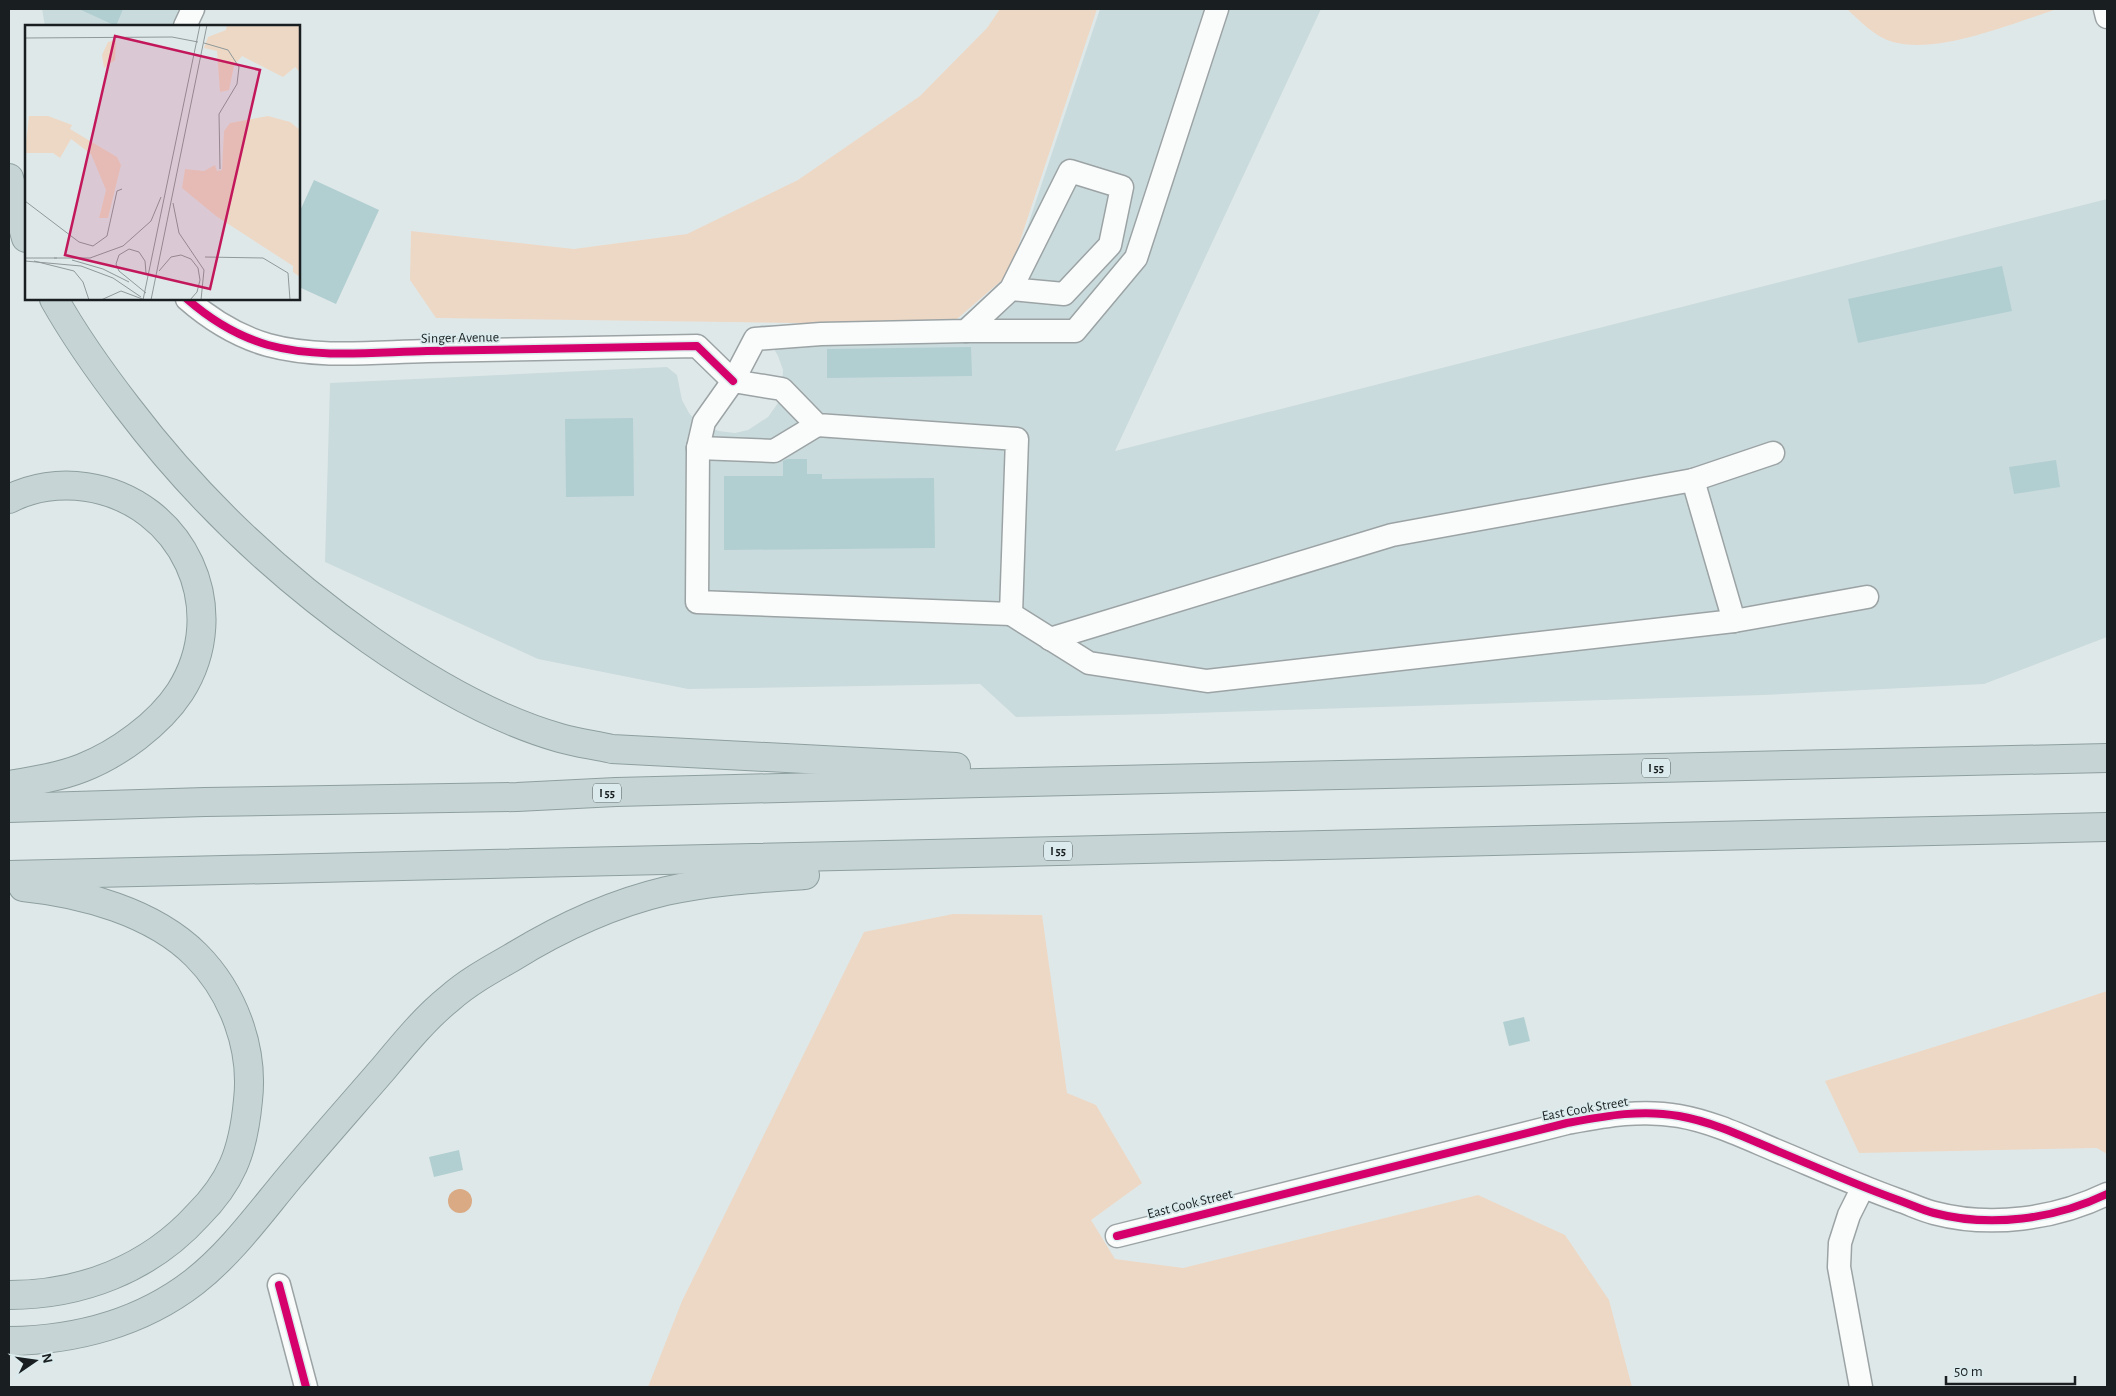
<svg xmlns="http://www.w3.org/2000/svg" width="2116" height="1396" font-family="'Alegreya Sans',sans-serif">
	<style>
		.built { fill: #cadbdd }
		.green { fill: #edd8c5 }
		.water { fill: #d9aa83 }
		.building { fill: #b1ced1 }
		.lines { fill: none; stroke-linecap: round; stroke-linejoin: round }
		.minor-casing { stroke: #9ca3a4; stroke-width: 25 }
		.highway-casing { stroke: #8e9fa0; stroke-width: 30 }
		.minor { stroke: #fafcfc; stroke-width: 22 }
		.highway { stroke: #c6d4d5; stroke-width: 28 }
		.cycleway-casing { stroke: #dbebed; stroke-width: 11 }
		.cycleway { stroke: #d6006c; stroke-width: 8 }
		.labels { text-anchor: middle; dominant-baseline: central; stroke-width: 4; stroke-linejoin: round; paint-order: stroke }
		.shield { fill: #dbebed; stroke: #535c5e; stroke-width: 1 }
		.shield-label { font-size: 12px; font-weight: bold; fill: #191f20 }
		.street-label { font-size: 14px; fill: #191f20; stroke: #dbebed }
		.inset-road { fill: none; stroke: #909899; stroke-width: 1 }
		.view { fill: #c2185b; fill-opacity: 0.15; stroke: #c2185b; stroke-width: 2.5 }
		.inset-edge { fill: none; stroke: #191f20; stroke-width: 2.5 }
	</style>
	<rect width="100%" height="100%" fill="#dfe8e9"/>
	<g class="built">
		<polygon points="42,9 183,9 176,26 45,26"/>
		<polygon points="1100,9 1321,9 1115,451 2107,199 2107,637 1984,684 1764,695 1162,714 1016,717 980,684 688,689 538,659 325,562 330,383 667,367 677,375 682,400 689,413 696,421 707,427 719,431 735,433 748,430 768,417 778,403 782,390 783,370 778,356 760,325 950,327 1011,276"/>
	</g>
	<g class="green">
		<polygon points="1000,9 1097,9 1009,274 950,325 436,318 410,280 411,231 574,249 687,234 798,180 920,96 987,28"/>
		<path d="M1847,9h210c-44,14 -119,46 -164,33 -18,-5 -33,-21 -46,-33z"/>
		<polygon points="953,914 1042,915 1067,1093 1096,1105 1142,1183 1091,1220 1115,1259 1183,1268 1478,1195 1565,1235 1609,1300 1632,1387 648,1387 682,1301 864,932"/>
		<polygon points="2107,991 2107,1154 2097,1148 1859,1153 1825,1081 2030,1017"/>
	</g>
	<circle class="water" cx="460" cy="1201" r="12"/>
	<g class="building">
		<polygon points="79,9 123,9 116,26"/>
		<polygon points="314,180 379,210 336,304 299,287 299,213"/>
		<polygon points="2002,266 2012,311 1858,343 1848,299"/>
		<polygon points="971,347 972,376 827,378 827,349"/>
		<polygon points="633,418 634,496 566,497 565,419"/>
		<polygon points="787,459 807,459 807,474 822,474 822,479 934,478 935,548 724,550 724,476 783,476 783,461"/>
		<polygon points="2056,460 2060,487 2014,494 2009,467"/>
		<polygon points="1524,1017 1530,1041 1509,1046 1503,1022"/>
		<polygon points="459,1150 463,1170 434,1177 429,1157"/>
	</g>
	<g class="lines">
		<defs>
			<g id="minor">
				<polyline points="2105,9 2107,17"/>
				<polyline points="185,26 193,9"/>
				<path d="M187,299c24,21 50,37 81,46 51,14 108,7 159,6 90,-2 180,-3 270,-5l36,35"/>
				<polyline points="966,331 1075,331 1136,258 1217,9"/>
				<polyline points="733,381 782,389 817,425 1017,439 1011,614 697,602 698,448 704,422 733,381 755,339 821,334 966,331 1011,289 1070,171 1122,187 1110,245 1064,294 1011,289"/>
				<polyline points="698,448 774,451 817,425"/>
				<polyline points="1693,480 1773,453"/>
				<polyline points="1011,614 1089,663 1207,681 1734,621 1867,597"/>
				<polyline points="1050,639 1392,535 1693,480 1734,621"/>
				<path d="M1117,1236l450,-113c38,-7 74,-14 112,-7 34,6 65,21 96,34 41,17 81,35 123,50 12,4 24,10 36,13 57,15 121,6 173,-19"/>
				<polyline points="279,1285 306,1387"/>
				<polyline points="1861,1387 1839,1267 1840,1243 1849,1215 1863,1187"/>
			</g>
			<g id="highway">
				<polyline points="9,178 26,238"/>
				<path d="M54,299c22,39 47,74 74,109 69,91 148,166 242,232 57,40 123,79 190,98 17,5 35,7 52,11l344,18"/>
				<path d="M9,499c23,-12 51,-16 77,-12 97,14 147,122 94,205 -21,32 -62,62 -98,76 -23,9 -49,13 -73,17"/>
				<polyline points="9,808 205,802 517,797 616,792 980,783 2107,758"/>
				<polyline points="9,875 2107,827"/>
				<path d="M9,1295c72,0 140,-26 189,-80 14,-14 27,-31 35,-49 9,-20 13,-44 15,-66 6,-52 -15,-108 -52,-145 -43,-43 -114,-62 -173,-68"/>
				<path d="M9,1341c66,-1 132,-18 185,-59 37,-29 65,-68 95,-104 31,-37 63,-73 95,-110 20,-24 41,-50 66,-70 18,-16 40,-28 61,-40 47,-29 100,-54 155,-67 45,-10 93,-13 139,-16"/>
			</g>
		</defs>
		<use href="#minor" class="minor-casing"/>
		<use href="#highway" class="highway-casing"/>
		<use href="#minor" class="minor"/>
		<use href="#highway" class="highway"/>
		<defs>
			<g id="cycleway">
				<path d="M187,299c24,21 50,37 81,46 51,14 108,7 159,6 90,-2 180,-3 270,-5l36,35"/>
				<path d="M1117,1236l450,-113c38,-7 74,-14 112,-7 34,6 65,21 96,34 41,17 81,35 123,50 12,4 24,10 36,13 57,15 121,6 173,-19"/>
				<polyline points="279,1285 306,1387"/>
			</g>
		</defs>
		<use href="#cycleway" class="cycleway-casing"/>
		<use href="#cycleway" class="cycleway"/>
	</g>
	<g class="labels">
		<g class="shield">
			<rect x="1642" y="758.5" width="28" height="19" rx="4"/>
			<rect x="593" y="783.5" width="28" height="19" rx="4"/>
			<rect x="1044" y="841.5" width="28" height="19" rx="4"/>
		</g>
		<g class="shield-label">
			<text x="1656" y="768">I 55</text>
			<text x="607" y="793">I 55</text>
			<text x="1058" y="851">I 55</text>
		</g>
		<g class="street-label">
			<text transform="translate(460 338) rotate(-1)">Singer Avenue</text>
			<text transform="translate(1585 1109) rotate(-10)">East Cook Street</text>
			<text transform="translate(1190 1204) rotate(-14)">East Cook Street</text>
		</g>
	</g>
	<g transform="translate(25 25)">
		<rect width="275" height="275" fill="#dfe8e9"/>
		<path d="M202,0h73v47l-5,-5 -12,10 -41,-21 -8,10 -5,24 -9,2 -3,-41 -13,-3 4,-11 18,-7zM91,15l-1,20 -11,8 -2,-13 6,-13zM4,91h19l24,9 -2,4 47,28 4,8 -13,53h-9l7,-28 -15,-36 -20,-15 -11,19 -7,-5h-28zM243,91l22,6 10,8v147l-7,-5v-6l-77,-50 -34,-28 3,-19 19,2 11,-6 2,6 5,-1 2,-39 6,-8z" fill="#edd8c5"/>
		<path class="inset-road" d="M0,13l147,-1 26,5M179,18l24,7 11,17 -2,17 -18,30 1,55M0,176l54,41 14,4 14,-10 10,-45 5,-2M148,178l6,30 25,37 -3,30M180,232l58,1 25,15 2,27M0,233h32M29,233h36l33,-12 28,-25 10,-24M47,235l31,9 26,13M0,236l56,5 32,12 28,19M9,236l40,10 9,11 6,18M134,246l12,-14 10,-2 10,4 7,9 2,12 -3,12 -7,8M121,268l-27,-22 -3,-7 3,-9 10,-6 10,3 6,9 1,12M76,275l20,-9 24,9M118,275l57,-275M126,275l56,-275"/>
		<path class="view" d="M90,11l145,34 -50,219 -145,-34z"/>
		<rect width="275" height="275" class="inset-edge"/>
	</g>
	<rect width="2116" height="1396" fill="none" stroke="#191f20" stroke-width="20"/>
	<g transform="translate(35 1361) rotate(77)" stroke="#dbebed" stroke-width="4" paint-order="stroke">
	<path d="M0-4L9 19L0 12L-9 19Z" fill="#191f20"/>
	<text y="-8" font-size="14" font-weight="bold" text-anchor="middle" fill="#191f20">N</text>
	</g>
	<path d="M1946 1376v8h129v-8" fill="none" stroke="#191f20" stroke-width="2.5"/>
	<text x="1954" y="1376" font-size="15" fill="#191f20" stroke="#dbebed" stroke-width="4" paint-order="stroke">50 m</text>
</svg>
